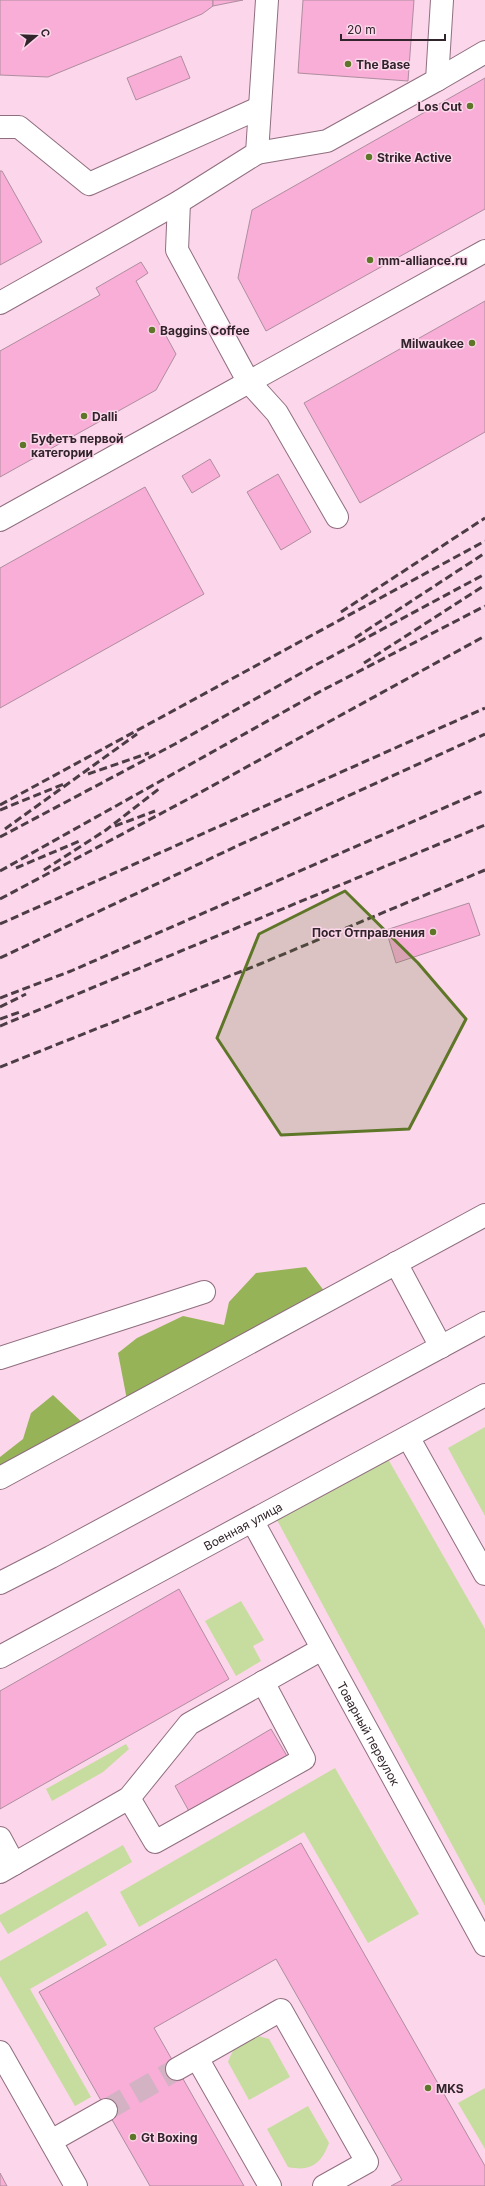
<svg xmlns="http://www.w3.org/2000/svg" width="485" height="2186" font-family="Inter,sans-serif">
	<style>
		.green { fill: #c7dd9f }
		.forest { fill: #96b457 }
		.building { fill: #f8aed6; stroke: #af8d9f }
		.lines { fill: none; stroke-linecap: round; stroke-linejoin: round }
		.minor-tunnel { stroke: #d3b2c4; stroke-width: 22; stroke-dasharray: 22 11; stroke-linecap: butt }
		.minor-casing { stroke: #8f6e7f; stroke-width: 24 }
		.minor { stroke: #fff; stroke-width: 22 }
		.rail { stroke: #4c3c45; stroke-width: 3; stroke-dasharray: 8 4; stroke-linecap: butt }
		.marked { fill: #5e7627; fill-opacity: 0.2; stroke: #5e7627; stroke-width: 3; stroke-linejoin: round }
		.poi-dot { fill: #5e7627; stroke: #fcd6ea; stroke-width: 1.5 }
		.labels { text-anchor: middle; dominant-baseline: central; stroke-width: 3; stroke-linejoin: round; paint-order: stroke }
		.poi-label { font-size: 12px; font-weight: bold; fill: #31242b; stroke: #fcd6ea; text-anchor: start }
		.street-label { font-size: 12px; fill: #31242b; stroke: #fcd6ea }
	</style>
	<rect width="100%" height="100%" fill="#fcd6ea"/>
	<g class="green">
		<polygon points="485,1427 485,1516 448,1448"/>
		<polygon points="388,1459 485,1629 485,1906 277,1520"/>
		<polygon points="241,1601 264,1640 253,1646 261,1661 236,1676 205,1621"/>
		<polygon points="126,1744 129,1749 103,1772 52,1801 46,1789"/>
		<polygon points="335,1768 419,1914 368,1943 304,1832 139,1927 120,1892"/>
		<polygon points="123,1845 132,1862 8,1934 0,1921 0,1915"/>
		<polygon points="87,1911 107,1945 30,1989 91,2097 75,2106 0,1976 0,1961"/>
		<path d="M258,2036l11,3 21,38 -41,23 -21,-38c7,-18 12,-21 30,-26z"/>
		<polygon points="485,2088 485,2149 458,2103"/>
		<path d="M308,2106l21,37c-8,21 -18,29 -41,24l-21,-38z"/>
	</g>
	<polygon class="forest" points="306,1267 325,1292 0,1488 0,1457 23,1439 31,1413 53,1395 85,1425 127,1400 118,1353 137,1338 183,1316 224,1325 229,1302 256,1273"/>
	<g class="building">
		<polygon points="0,0 213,0 213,6 202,14 48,77 0,75"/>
		<polygon points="213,0 243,0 213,6"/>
		<polygon points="303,0 414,0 408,81 298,73"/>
		<polygon points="181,56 190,78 136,100 127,78"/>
		<polygon points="485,78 485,209 266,331 238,278 252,210"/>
		<polygon points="0,171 2,171 42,242 0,265"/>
		<polygon points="141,262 148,273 136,281 176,354 156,390 0,477 0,351 100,295 96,288"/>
		<polygon points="485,301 485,432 360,503 304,403"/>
		<polygon points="210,459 220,476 192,493 182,476"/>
		<polygon points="278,474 311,532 281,550 247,492"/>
		<polygon points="145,487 204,594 0,708 0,568"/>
		<polygon points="469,903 480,935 396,963 386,930"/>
		<polygon points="179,1589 229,1679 0,1809 0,1691"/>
		<polygon points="271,1729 287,1756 190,1813 175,1786"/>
		<polygon points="301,1843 485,2166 485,2186 391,2186 402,2180 276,1959 154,2028 244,2186 150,2186 39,1992"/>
		<polygon points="0,2173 7,2186 0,2186"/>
	</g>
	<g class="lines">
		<polyline class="minor-tunnel" points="106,2110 177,2069"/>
		<defs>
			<g id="minor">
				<polyline points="437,80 485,52"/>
				<polyline points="0,127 19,127 89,184 259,108"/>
				<polyline points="257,153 327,141 437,80 442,0"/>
				<polyline points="179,202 177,250 248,381 277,413 337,517"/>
				<polyline points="0,303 179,202 257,153 267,0"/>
				<polyline points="0,520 485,251"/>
				<polyline points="396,1263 441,1347"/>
				<polyline points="0,1358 204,1292"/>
				<polyline points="408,1437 485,1574"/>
				<polyline points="0,1478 485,1215"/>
				<path id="s1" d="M253,1522l232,423"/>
				<polyline points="0,1583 51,1557 485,1323"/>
				<path id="s2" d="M0,1657l485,-262"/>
				<polyline points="129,1798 155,1842 304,1759 263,1682"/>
				<polyline points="0,1838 14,1864"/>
				<polyline points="0,1872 129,1798 189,1724 322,1649"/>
				<polyline points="0,2052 76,2186"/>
				<polyline points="197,2058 270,2186"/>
				<polyline points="177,2069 281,2010 367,2162 324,2186"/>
				<polyline points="51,2141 106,2110"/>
			</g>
		</defs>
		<use href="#minor" class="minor-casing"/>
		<use href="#minor" class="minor"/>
		<g class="rail">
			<polyline points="341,612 485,518"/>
			<polyline points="355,638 485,553"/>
			<polyline points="364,663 485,585"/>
			<polyline points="88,774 149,753"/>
			<polyline points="0,805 485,541"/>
			<polyline points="0,810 64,784"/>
			<polyline points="115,826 155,811"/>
			<polyline points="5,829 137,734"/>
			<polyline points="0,837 175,744 312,667 485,574"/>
			<polyline points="16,868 82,840"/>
			<polyline points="44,870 106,830 160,788"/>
			<polyline points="0,871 321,691 485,606"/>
			<polyline points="0,899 192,797 485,636"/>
			<polyline points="0,924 485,708"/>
			<polyline points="0,958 237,846 485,734"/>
			<polyline points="0,998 71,971 485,790"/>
			<polyline points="0,1007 26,994"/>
			<polyline points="0,1019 20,1012"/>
			<polyline points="0,1026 485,825"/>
			<polyline points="0,1067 260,964 485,870"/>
		</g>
	</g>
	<path class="marked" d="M345,891l73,72 48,56 -57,110 -128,6 -64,-97 42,-104z"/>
	<g class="poi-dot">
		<circle cx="348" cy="64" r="4"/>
		<circle cx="470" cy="106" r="4"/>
		<circle cx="369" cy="157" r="4"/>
		<circle cx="370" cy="260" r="4"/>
		<circle cx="152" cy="330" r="4"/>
		<circle cx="472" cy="343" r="4"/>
		<circle cx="84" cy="416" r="4"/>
		<circle cx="23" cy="445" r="4"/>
		<circle cx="433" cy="932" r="4"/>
		<circle cx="428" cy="2088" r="4"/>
		<circle cx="133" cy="2137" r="4"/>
	</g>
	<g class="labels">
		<g class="poi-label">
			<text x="356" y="64">The Base</text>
			<text x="462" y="106" text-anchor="end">Los Cut</text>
			<text x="377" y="157">Strike Active</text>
			<text x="378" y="260">mm-alliance.ru</text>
			<text x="160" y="330">Baggins Coffee</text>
			<text x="464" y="343" text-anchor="end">Milwaukee</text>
			<text x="92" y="416">Dalli</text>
			<text x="31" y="438">Буфетъ первой<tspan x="31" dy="14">категории</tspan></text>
			<text x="425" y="932" text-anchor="end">Пост Отправления</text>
			<text x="436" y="2088">MKS</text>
			<text x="141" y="2137">Gt Boxing</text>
		</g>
		<g class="street-label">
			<text stroke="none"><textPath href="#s2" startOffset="276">Военная улица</textPath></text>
			<text stroke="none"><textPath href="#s1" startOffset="241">Товарный переулок</textPath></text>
		</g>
	</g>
	<g transform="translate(36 36) rotate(71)" stroke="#fcd6ea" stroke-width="3" paint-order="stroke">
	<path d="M0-3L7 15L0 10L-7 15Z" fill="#31242b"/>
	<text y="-6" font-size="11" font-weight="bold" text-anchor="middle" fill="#31242b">С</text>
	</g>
	<path d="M341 34v6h104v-6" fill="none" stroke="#31242b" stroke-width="2"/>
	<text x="347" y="34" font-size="12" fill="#31242b" stroke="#fcd6ea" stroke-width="3" paint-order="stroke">20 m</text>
</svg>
